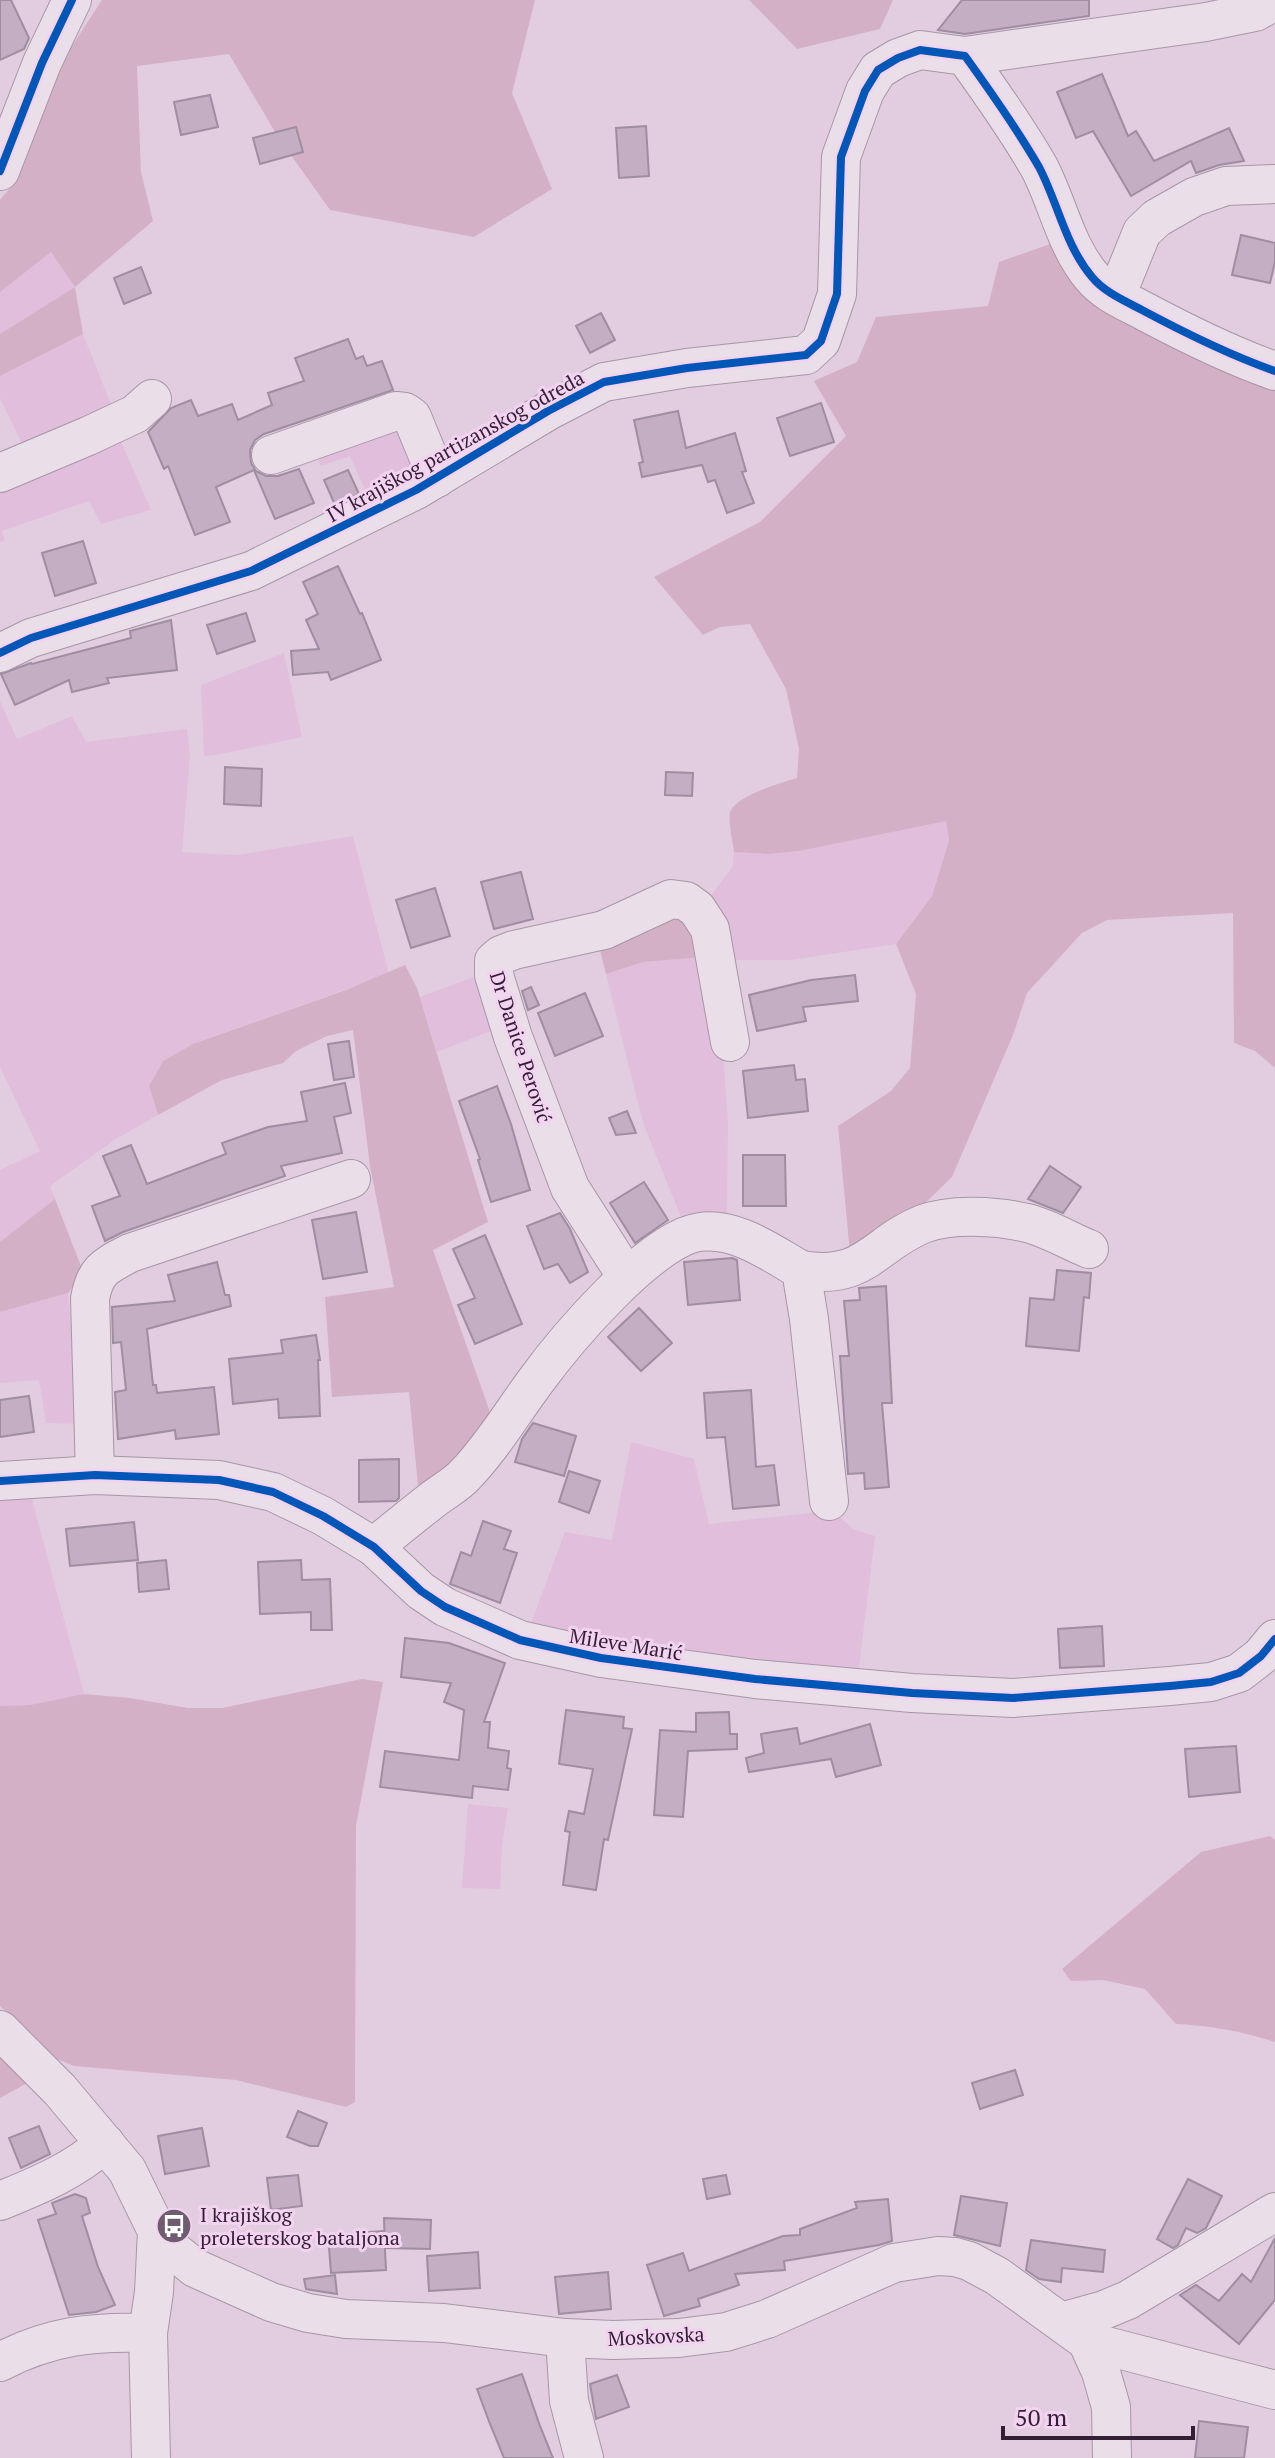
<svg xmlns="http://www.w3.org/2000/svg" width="1275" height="2458" font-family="'PT Serif',serif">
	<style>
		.farmland { fill: #e1bedb }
		.green { fill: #d4b0c7 }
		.building { fill: #c3aec4; stroke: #9f8da1; stroke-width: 2 }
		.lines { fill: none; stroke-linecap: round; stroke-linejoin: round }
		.minor-casing { stroke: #a796a6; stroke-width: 40 }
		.minor { stroke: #eadee9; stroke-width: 38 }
		.cycleway-casing { stroke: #f3d3f0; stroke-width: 13 }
		.cycleway { stroke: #0057b8; stroke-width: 8 }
		.labels { text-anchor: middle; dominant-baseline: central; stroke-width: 6; stroke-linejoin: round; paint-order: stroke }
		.street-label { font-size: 20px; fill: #321f35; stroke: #f3d3f0 }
		.poi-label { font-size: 20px; fill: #321f35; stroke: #f3d3f0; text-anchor: start }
	</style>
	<rect width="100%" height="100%" fill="#e2cde0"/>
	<g class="farmland">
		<polygon points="51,252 75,287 0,334 0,292"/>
		<polygon points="83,334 114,412 27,454 0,398 0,376"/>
		<polygon points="398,420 417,471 372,505 350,456 321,466 314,447"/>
		<polygon points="119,437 151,510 101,524 89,501 2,531 5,541 0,542 0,481"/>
		<polygon points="284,653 302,737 216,755 204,756 201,685"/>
		<polygon points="0,701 17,739 72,716 86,742 187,729 190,756 182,852 237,855 353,836 389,974 193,1044 163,1061 149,1086 158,1115 116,1139 50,1186 55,1199 0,1242 0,1170 40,1151 0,1067"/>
		<polygon points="946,820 949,839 932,896 896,944 791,960 723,960 709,898 733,866 734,852 768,854 799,851"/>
		<polygon points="704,957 723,1053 728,1123 727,1225 683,1222 643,1123 606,974 643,962"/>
		<polygon points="477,976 496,1029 437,1052 420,997"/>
		<polygon points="68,1293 79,1424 46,1423 39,1380 0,1383 0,1312"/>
		<polygon points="631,1442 694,1459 709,1524 819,1512 840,1517 853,1529 875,1536 858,1676 527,1634 565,1532 612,1540"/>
		<polygon points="29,1488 84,1694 30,1705 0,1706 0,1492"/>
		<polygon points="468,1804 508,1808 502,1847 500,1889 462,1888"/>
	</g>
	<g class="green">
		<polygon points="102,0 535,0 512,93 552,189 474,237 330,210 278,137 229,54 137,66 141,172 153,221 75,287 83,334 0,376 0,334 75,287 51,252 0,292 0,200 10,188 68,52"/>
		<polygon points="749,0 893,0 880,29 797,49"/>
		<path d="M1073,236l36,42 166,95v695l-20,-17 -21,-8 -1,-130 -126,7 -25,13 -55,60 -14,42 -61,142 -32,31 -70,45 -12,-127 53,-35 19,-23 6,-74 -20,-50 36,-48 17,-56 -3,-19 -147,30 -31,3 -34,-2c-1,-9 -6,-30 -4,-39 4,-17 51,-30 67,-35l2,-29 -13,-60 -36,-65 -30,3 -17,8 -49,-58 106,-55 86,-86 -32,-55 43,-19 19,-45 112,-11 11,-44z"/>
		<polygon points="681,912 704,957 643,962 606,974 598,942"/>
		<polygon points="405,965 417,988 488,1222 433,1250 491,1415 449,1470 419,1496 409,1392 332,1397 325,1297 394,1287 370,1166 353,1030 327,1036 296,1051 283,1063 222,1080 158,1115 149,1086 163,1061 193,1044 346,990"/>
		<polygon points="55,1199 84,1274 68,1293 0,1312 0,1242"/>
		<polygon points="362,1679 383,1682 356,1826 355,2102 346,2107 236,2080 74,2066 57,2059 0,2006 0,1706 30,1705 84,1694 130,1698 188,1708 222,1708"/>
		<path d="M1270,1836l5,4v202c-35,-11 -62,-16 -99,-18l-31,-35 -42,-9 -32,1 -9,-12 139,-117z"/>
		<polygon points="0,2055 31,2081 0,2098"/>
	</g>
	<g class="building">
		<polygon points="0,0 11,0 29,38 24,49 0,60"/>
		<polygon points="962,0 1089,0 1089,16 965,34 938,30"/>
		<polygon points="1102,74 1128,136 1136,131 1154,161 1229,128 1244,161 1219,165 1196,173 1191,161 1131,196 1093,131 1076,138 1057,92"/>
		<polygon points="210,95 218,127 181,135 174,102"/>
		<polygon points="646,126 649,176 619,178 616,128"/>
		<polygon points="296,127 303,152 260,164 253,138"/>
		<polygon points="1241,235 1275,243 1275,262 1270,283 1232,275"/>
		<polygon points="141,267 151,293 124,304 114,278"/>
		<polygon points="601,313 615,340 590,353 576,326"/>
		<polygon points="348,339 356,359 363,356 367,366 382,361 393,390 264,434 255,440 250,450 251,463 256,471 266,476 278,476 299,469 314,503 275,519 254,470 216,487 230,522 195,535 168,466 164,469 148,432 171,408 191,400 198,416 232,404 238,420 272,405 268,393 304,381 295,358"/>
		<polygon points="821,403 834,442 790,456 777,418"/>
		<polygon points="678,411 686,448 735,433 746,471 742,472 754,503 727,513 715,480 708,482 702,465 642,477 639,463 643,462 634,420"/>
		<polygon points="348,470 359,494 335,505 324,480"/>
		<polygon points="83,541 96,583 55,596 42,553"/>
		<polygon points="338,566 360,614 362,613 381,660 331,680 328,672 293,675 291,651 319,649 306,620 318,614 303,582"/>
		<polygon points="246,613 255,641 217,654 207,625"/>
		<polygon points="171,620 177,670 107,678 109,683 72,692 69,680 15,705 1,674 31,663 32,664 131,638 130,631"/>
		<polygon points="225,767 262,769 261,806 224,804"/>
		<polygon points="666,772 693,773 692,796 665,795"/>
		<polygon points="521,872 533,919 494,929 481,882"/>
		<polygon points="435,888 450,936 411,948 396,900"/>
		<polygon points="855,975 858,1001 803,1007 806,1021 757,1031 749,995 811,980"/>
		<polygon points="531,987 539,1005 528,1010 522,991"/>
		<polygon points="585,993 603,1036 555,1056 538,1013"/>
		<polygon points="349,1041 354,1077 334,1080 328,1044"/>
		<polygon points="794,1065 796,1080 805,1079 808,1111 748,1118 743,1071"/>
		<polygon points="345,1083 351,1113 334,1117 342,1153 281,1166 285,1176 123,1232 105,1241 92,1206 120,1196 103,1156 131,1145 147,1184 226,1154 222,1143 268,1127 307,1121 301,1092"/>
		<polygon points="497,1086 511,1124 530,1190 491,1202 478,1160 480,1159 459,1101"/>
		<polygon points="627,1111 636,1133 616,1135 609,1118"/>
		<polygon points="743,1155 785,1155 786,1206 743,1206"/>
		<polygon points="1050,1166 1081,1187 1063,1213 1028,1199"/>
		<polygon points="644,1182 668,1220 635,1243 610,1203"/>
		<polygon points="356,1212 367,1272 323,1279 312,1220"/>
		<polygon points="560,1213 570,1229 588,1272 570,1283 558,1264 544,1269 527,1226"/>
		<polygon points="485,1235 522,1324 475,1344 458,1305 475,1298 453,1249"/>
		<polygon points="732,1258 737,1260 740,1300 688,1305 684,1262"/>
		<polygon points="217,1262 225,1295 229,1295 231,1306 147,1329 153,1385 156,1385 157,1393 214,1387 219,1434 176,1439 175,1430 118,1439 115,1392 126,1390 121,1342 113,1343 112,1307 175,1301 168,1275"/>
		<polygon points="1057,1270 1091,1273 1089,1298 1084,1297 1079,1351 1026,1346 1030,1298 1054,1300"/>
		<polygon points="886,1286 892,1403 882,1403 889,1487 865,1489 864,1473 848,1474 840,1356 849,1356 844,1301 860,1300 859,1288"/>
		<polygon points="639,1308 672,1343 641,1371 608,1337"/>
		<polygon points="316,1335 320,1360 318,1360 320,1416 279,1418 278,1399 233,1404 229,1359 283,1353 281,1340"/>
		<polygon points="751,1390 756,1467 774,1465 779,1505 733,1509 725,1437 707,1438 704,1393"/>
		<polygon points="29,1396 34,1432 0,1437 0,1400"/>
		<polygon points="533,1423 576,1436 564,1476 515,1462 522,1439"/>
		<polygon points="399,1459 399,1498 396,1501 359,1502 359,1460"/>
		<polygon points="569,1471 600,1481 589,1513 559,1502"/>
		<polygon points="483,1521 511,1531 504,1549 517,1553 500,1603 450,1584 461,1552 471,1556"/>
		<polygon points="134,1522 138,1560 70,1566 66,1529"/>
		<polygon points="166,1560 169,1589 139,1592 137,1563"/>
		<polygon points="301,1560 302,1580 330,1579 332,1630 311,1630 311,1612 260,1614 258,1562"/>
		<polygon points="1102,1626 1104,1666 1060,1668 1058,1629"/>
		<polygon points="405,1638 449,1643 505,1663 484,1722 490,1722 488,1748 509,1751 507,1768 511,1769 508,1790 473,1786 472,1798 380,1787 385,1751 459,1760 464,1710 444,1702 451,1683 401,1677"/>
		<polygon points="566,1710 624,1717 623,1728 632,1729 608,1840 604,1839 596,1890 563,1885 570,1832 565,1831 569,1811 584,1814 593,1769 559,1764"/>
		<polygon points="729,1712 730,1734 737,1734 737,1749 688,1751 683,1817 654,1815 660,1730 696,1732 696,1713"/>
		<polygon points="870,1724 881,1765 836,1777 831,1759 749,1772 746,1758 764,1753 761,1734 797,1728 800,1744"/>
		<polygon points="1236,1746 1240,1792 1189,1797 1185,1749"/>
		<polygon points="1015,2070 1023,2095 980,2109 972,2083"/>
		<polygon points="298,2111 327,2123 318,2146 310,2146 287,2137"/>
		<polygon points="39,2126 50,2154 21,2168 9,2138"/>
		<polygon points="202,2128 209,2166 165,2174 158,2136"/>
		<polygon points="298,2175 302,2206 271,2210 267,2178"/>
		<polygon points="726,2175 730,2194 707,2199 703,2179"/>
		<polygon points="1188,2179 1222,2196 1206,2228 1197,2233 1186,2228 1178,2245 1173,2248 1157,2239"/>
		<polygon points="75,2194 86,2198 90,2213 82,2216 98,2267 115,2305 96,2312 69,2315 38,2220 56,2214 52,2203"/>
		<polygon points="961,2196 1007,2203 1000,2246 954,2235"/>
		<polygon points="888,2199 892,2241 879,2245 784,2261 785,2270 735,2274 739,2285 698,2299 700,2306 664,2316 647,2265 683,2253 689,2271 783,2236 800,2235 800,2229 857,2208 855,2202"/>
		<polygon points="384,2218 431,2220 430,2249 385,2248"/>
		<polygon points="384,2231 386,2270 331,2273 328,2235"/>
		<polygon points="1275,2238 1275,2300 1239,2344 1180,2295 1196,2285 1219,2301 1242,2274 1251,2282"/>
		<polygon points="1031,2240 1105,2250 1103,2272 1062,2268 1061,2282 1039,2279 1026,2270"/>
		<polygon points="478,2252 480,2288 429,2291 427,2256"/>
		<polygon points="608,2272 611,2309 559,2314 555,2277"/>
		<polygon points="335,2275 337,2294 306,2289 304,2279"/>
		<polygon points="522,2374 540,2426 553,2458 504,2458 490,2424 477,2389"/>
		<polygon points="617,2375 629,2407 596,2419 590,2384"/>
		<polygon points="1199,2421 1248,2427 1244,2458 1195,2458"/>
	</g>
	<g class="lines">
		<defs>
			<g id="minor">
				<polyline points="965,56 1206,22 1255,12 1275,1"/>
				<polyline points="0,171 42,63 72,0"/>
				<polyline points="1116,296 1142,232 1157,218 1194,197 1226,186 1275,184"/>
				<polyline points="271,455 396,411 405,412 412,417 437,478"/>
				<polyline points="0,473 88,436 135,414 152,399"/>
				<path d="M0,653l31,-15 220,-67 165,-81 132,-79 56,-29 83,-14 119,-13 15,-14 16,-47 4,-137 24,-66 13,-21 20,-12 22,-8 45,6c26,36 52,73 74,111 19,36 26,78 53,110 12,15 33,24 50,33 43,23 87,45 133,61"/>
				<path d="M801,1270c65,11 72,-26 122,-46 29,-11 74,-8 104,-1 21,5 42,18 62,26"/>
				<polyline points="627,1277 570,1188 513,1037 494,975 494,961 501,955 514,950 604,930 671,899 686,901 697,909 710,929 730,1042"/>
				<path d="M95,1475l-5,-176c5,-29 15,-33 40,-46l221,-74"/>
				<polyline points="0,1481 95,1475 219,1480 273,1492 323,1516 374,1547 421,1591 445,1607 520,1640 601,1658 755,1679 912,1693 1013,1698 1170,1686 1211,1682 1239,1673 1261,1656 1275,1639"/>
				<path d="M374,1547c19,-16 38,-31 57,-46 11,-9 25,-16 34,-26 27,-28 47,-62 70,-93 29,-40 116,-144 165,-150 36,-5 71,21 101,38l8,49 20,182"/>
				<polyline points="0,2030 60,2090 127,2170 157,2231 154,2292 148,2333 151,2458"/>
				<path d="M0,2201c39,-16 74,-30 105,-58"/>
				<polyline points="157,2231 174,2251 195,2268 271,2302 308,2313 346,2319 444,2323 565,2338 613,2340 679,2338 726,2332 767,2319 894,2263 938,2256 955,2257 969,2261 997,2276 1087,2341 1275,2390"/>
				<polyline points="1061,2322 1104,2310 1128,2300 1275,2212"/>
				<polyline points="565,2338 569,2401 584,2458"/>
				<polyline points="1087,2341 1101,2372 1111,2407 1112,2458"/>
				<path d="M0,2362c49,-26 93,-31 148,-29"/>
			</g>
		</defs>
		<use href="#minor" class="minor-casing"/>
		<use href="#minor" class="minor"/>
		<defs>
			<g id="cycleway">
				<polyline points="0,171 42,63 72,0"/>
				<path d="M0,653l31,-15 220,-67 165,-81 132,-79 56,-29 83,-14 119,-13 15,-14 16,-47 4,-137 24,-66 13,-21 20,-12 22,-8 45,6c26,36 52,73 74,111 19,36 26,78 53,110 12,15 33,24 50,33 43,23 87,45 133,61"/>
				<polyline points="0,1481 95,1475 219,1480 273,1492 323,1516 374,1547 421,1591 445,1607 520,1640 601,1658 755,1679 912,1693 1013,1698 1170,1686 1211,1682 1239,1673 1261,1656 1275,1639"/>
			</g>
		</defs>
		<use href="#cycleway" class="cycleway-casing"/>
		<use href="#cycleway" class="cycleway"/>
	</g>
	<defs>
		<symbol id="bus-disc" viewBox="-11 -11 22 22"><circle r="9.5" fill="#705c71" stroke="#f3d3f0"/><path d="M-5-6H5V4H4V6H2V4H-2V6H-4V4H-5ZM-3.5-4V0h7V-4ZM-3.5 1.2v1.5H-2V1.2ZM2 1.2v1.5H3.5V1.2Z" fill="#fff"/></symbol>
	</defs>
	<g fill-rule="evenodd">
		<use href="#bus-disc" x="154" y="2206" width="40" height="40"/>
	</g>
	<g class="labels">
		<g class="street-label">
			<text transform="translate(455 446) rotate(-29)">IV krajiškog partizanskog odreda</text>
			<text transform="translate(521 1047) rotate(72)">Dr Danice Perović</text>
			<text transform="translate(626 1644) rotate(9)">Mileve Marić</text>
			<text transform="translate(656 2336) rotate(-3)">Moskovska</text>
		</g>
		<g class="poi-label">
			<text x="200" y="2214">I krajiškog<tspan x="200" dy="23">proleterskog bataljona</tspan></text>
		</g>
	</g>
	<path d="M1003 2426v12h190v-12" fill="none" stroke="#321f35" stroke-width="4"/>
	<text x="1015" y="2426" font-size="24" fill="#321f35" stroke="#f3d3f0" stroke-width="6" paint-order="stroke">50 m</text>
</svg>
